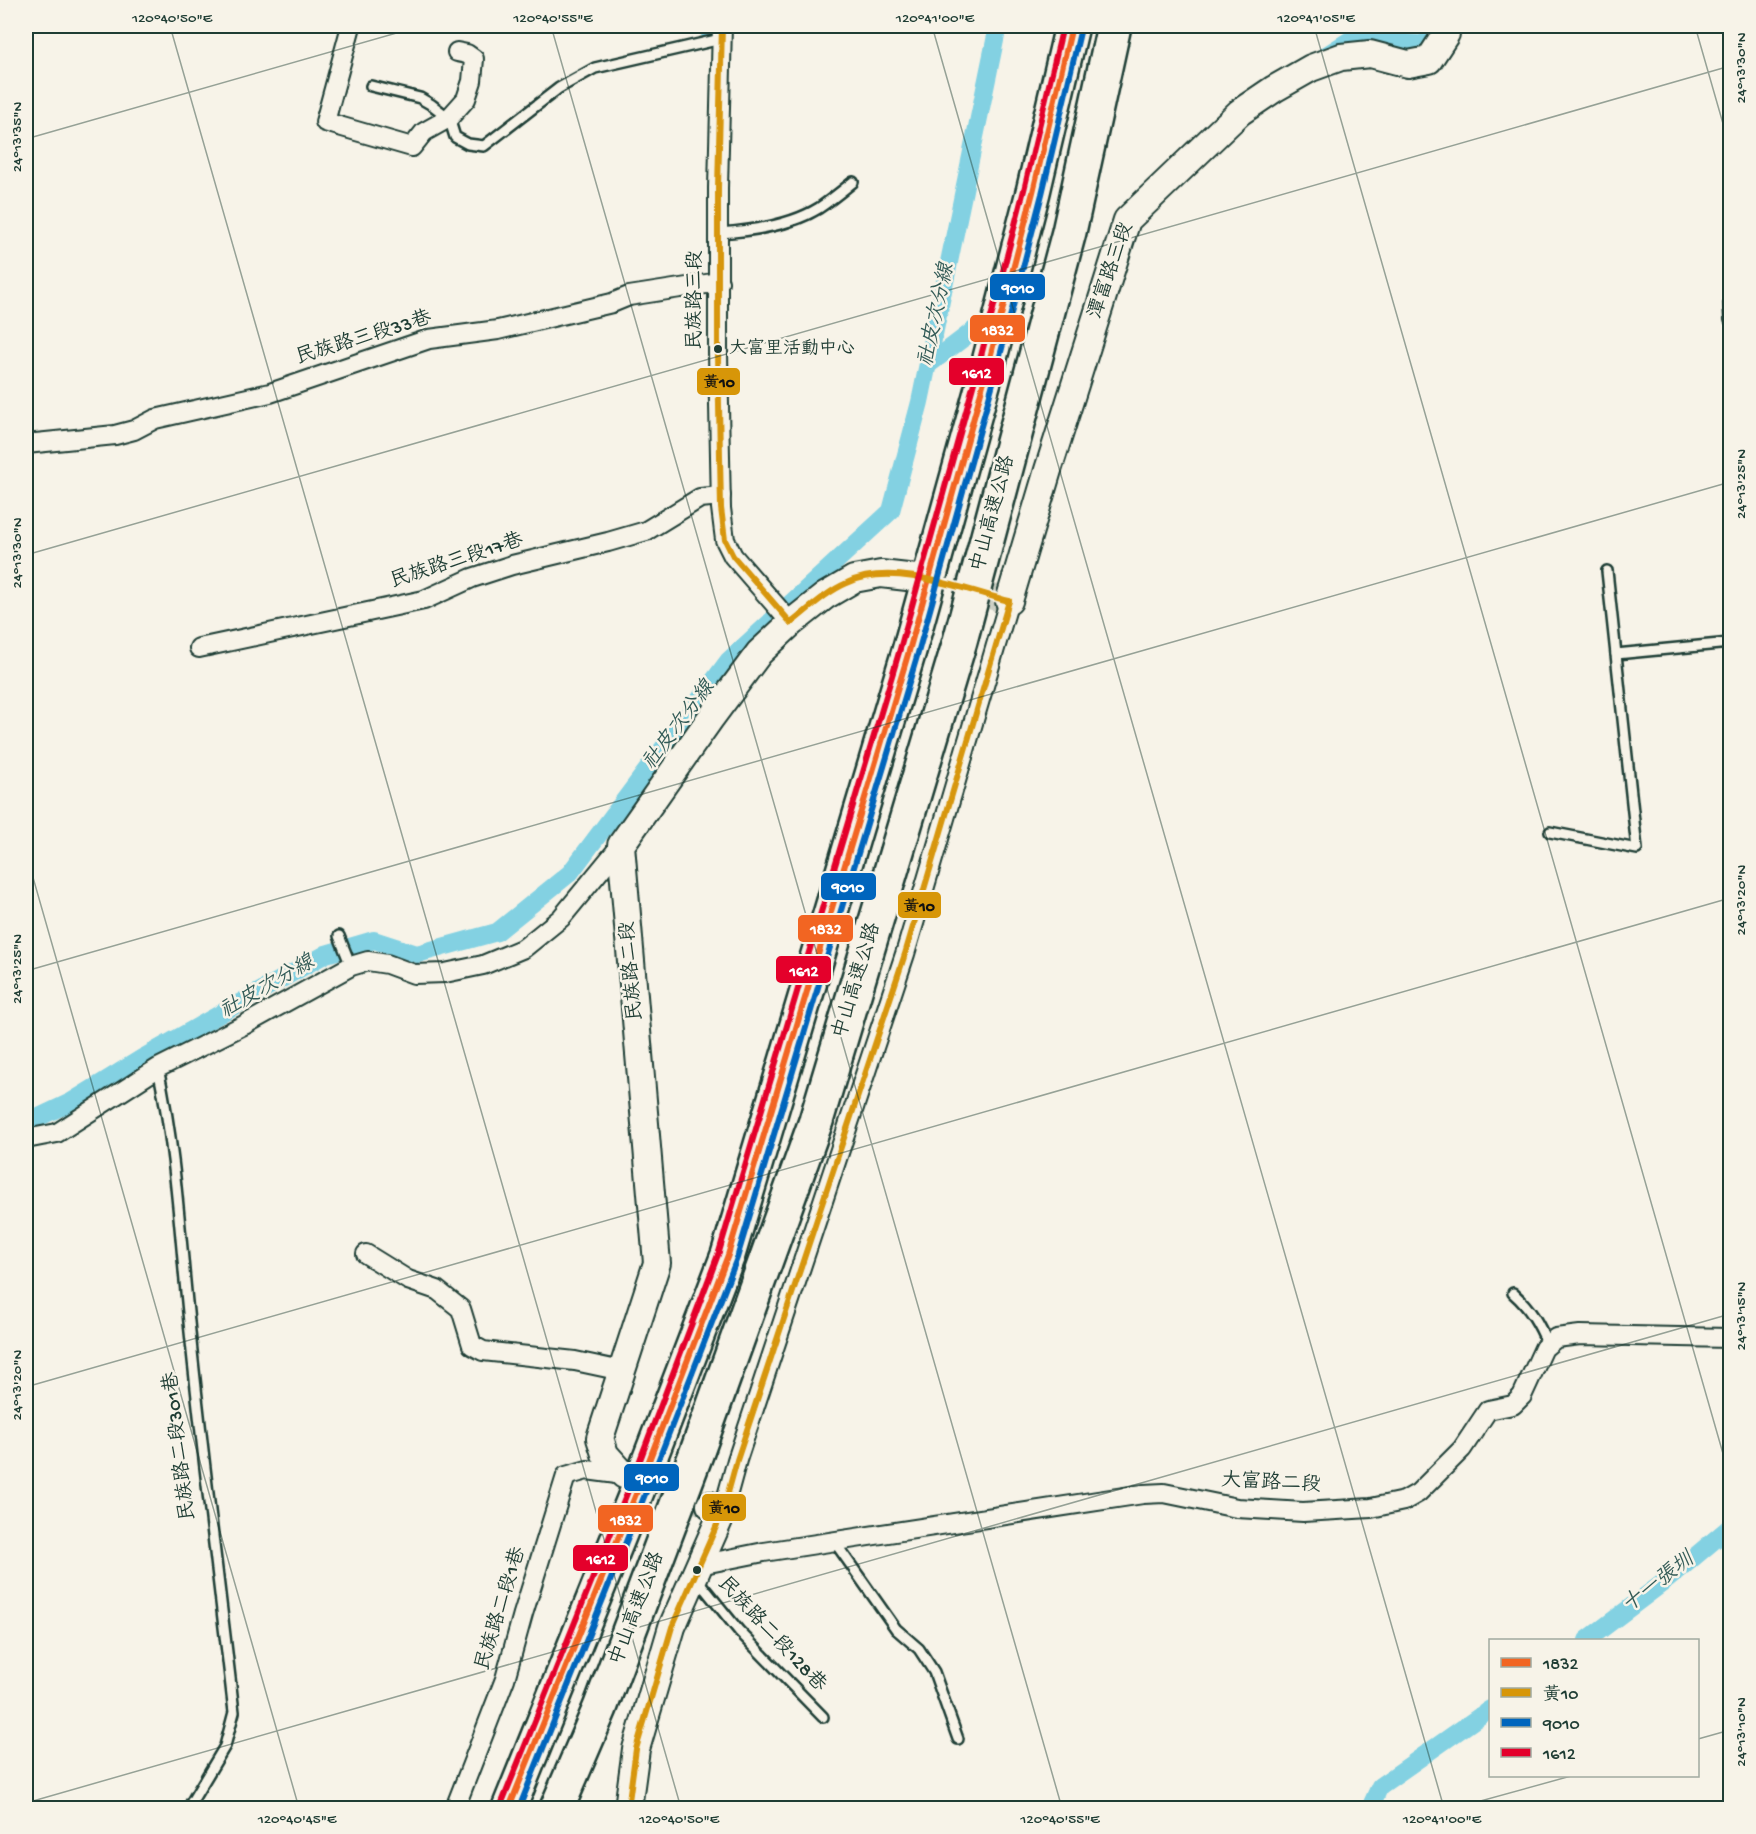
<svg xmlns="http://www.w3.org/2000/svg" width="1756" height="1834" font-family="'Gochi Hand','LXGW WenKai TC',sans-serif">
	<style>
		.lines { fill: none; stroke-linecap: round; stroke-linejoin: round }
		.canal { stroke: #83d1e2; stroke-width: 18 }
		.secondary-tunnel { stroke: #cccfc4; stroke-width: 26; stroke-dasharray: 26 13; stroke-linecap: butt }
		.lane-casing { stroke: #1f3d34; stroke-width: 14 }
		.street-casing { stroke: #1f3d34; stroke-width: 22 }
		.secondary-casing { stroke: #1f3d34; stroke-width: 30 }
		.highway-casing { stroke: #1f3d34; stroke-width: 38 }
		.lane { stroke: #f7f3e8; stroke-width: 9 }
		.street { stroke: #f7f3e8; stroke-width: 18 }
		.secondary { stroke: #f7f3e8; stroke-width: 26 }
		.highway { stroke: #f7f3e8; stroke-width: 33 }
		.bus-1-casing { stroke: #f7f3e8; stroke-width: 10 }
		.bus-2-casing { stroke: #f7f3e8; stroke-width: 10 }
		.bus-3-casing { stroke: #f7f3e8; stroke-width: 10 }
		.bus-4-casing { stroke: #f7f3e8; stroke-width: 10 }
		.bus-1 { stroke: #f26522; stroke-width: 6 }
		.bus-2 { stroke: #d79608; stroke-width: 6 }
		.bus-3 { stroke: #0065bd; stroke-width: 6 }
		.bus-4 { stroke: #e4002b; stroke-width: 6 }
		.ticks { fill: none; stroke: #1f3d34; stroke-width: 1.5; stroke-opacity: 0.45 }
		.bus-dot { fill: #1f3d34; stroke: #f7f3e8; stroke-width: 2 }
		.labels { text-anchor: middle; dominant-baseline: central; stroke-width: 5; stroke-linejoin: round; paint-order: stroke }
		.bus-label { font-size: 18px; fill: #1f3d34; stroke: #f7f3e8; text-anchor: start }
		.street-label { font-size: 20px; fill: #1f3d34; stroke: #f7f3e8 }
		.water-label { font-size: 21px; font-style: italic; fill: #335b57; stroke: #f7f3e8 }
		.line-badge { stroke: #f7f3e8; stroke-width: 2 }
		.badge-label { font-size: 16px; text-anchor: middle; font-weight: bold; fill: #fff }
		.pale-badge-label { font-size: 16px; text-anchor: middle; font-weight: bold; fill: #111 }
		.neatline { fill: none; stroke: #1f3d34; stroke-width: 2 }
		.ticks-label { font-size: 15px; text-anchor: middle; fill: #1f3d34 }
	</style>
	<rect width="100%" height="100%" fill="#f7f3e8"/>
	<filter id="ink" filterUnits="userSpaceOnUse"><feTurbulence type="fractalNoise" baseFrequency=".0167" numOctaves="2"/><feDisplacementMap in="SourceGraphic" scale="12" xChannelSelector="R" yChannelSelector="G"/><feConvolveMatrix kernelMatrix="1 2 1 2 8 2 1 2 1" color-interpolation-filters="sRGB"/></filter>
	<g filter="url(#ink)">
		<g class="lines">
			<g class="canal">
				<polyline points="709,31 710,26"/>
				<polyline points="1323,57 1353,38 1427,45 1430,26"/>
				<polyline points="928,365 974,330"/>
				<polyline points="26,1116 35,1119 71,1102 144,1057 326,954 374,940 417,954 497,932 570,873 729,660 891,511 920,402 998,26"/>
				<polyline points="1587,1640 1668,1579 1730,1527"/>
				<polyline points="1370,1808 1380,1786 1490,1709"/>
			</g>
			<g class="secondary-tunnel">
				<polyline points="916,578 1009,601"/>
				<polyline points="624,1475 710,1505"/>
			</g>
			<defs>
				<g id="lane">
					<polyline points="371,86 420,98 432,105 449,118 455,137 468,144 484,146 559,88 595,68 721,39"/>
					<path d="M719,233c33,-2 71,-7 100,-25 12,-8 23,-17 34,-26"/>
					<polyline points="1729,302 1730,320"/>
					<polyline points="1616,654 1730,643"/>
					<polyline points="1550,832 1637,849 1607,571"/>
					<polyline points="339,936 351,966"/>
					<path d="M158,1068c18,84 22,169 31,254 13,130 30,260 45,390l-9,34 -37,62"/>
					<path d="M1513,1293c18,16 26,31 35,52"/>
					<polyline points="834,1541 896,1629 919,1649 934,1672 958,1739"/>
					<polyline points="696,1578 739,1631 823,1717"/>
				</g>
				<g id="street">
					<polyline points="351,26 325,122 412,147 424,132 449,118 466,99 472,81 474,59 467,54 457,52"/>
					<polyline points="722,26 718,188 718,353 721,508 725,540 733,556 791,623"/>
					<polyline points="26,444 115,435 134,430 155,419 270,393 429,339 498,330 612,303 629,296 719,282"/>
					<polyline points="199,648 424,600 472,578 512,565 608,542 646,531 700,498 721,496"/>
					<polyline points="26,1139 57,1133 158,1068 244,1025 351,966 368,961 387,964 414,974 445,973 483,965 524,948 561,918 621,845"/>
					<polyline points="366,1254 408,1280 437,1290 461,1309 472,1345 483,1351 575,1361 622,1371"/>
					<polyline points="723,1511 737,1460 905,954 1009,601"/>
					<polyline points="699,1565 764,1552 1143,1494 1164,1493 1237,1508 1303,1512 1371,1508 1404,1501 1418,1493 1462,1449 1488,1410 1513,1405 1522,1396 1544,1348 1556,1338 1580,1335 1730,1338"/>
					<polyline points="455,1808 505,1679 523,1614 566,1476 587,1470 624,1475"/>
				</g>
				<g id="secondary">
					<polyline points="1009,601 1048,470 1127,220 1240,112 1274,89 1311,68 1341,57 1370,54 1408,64 1429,60 1446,34 1446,26"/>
					<polyline points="624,1475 605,1454 600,1438 657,1263 621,845 710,719 759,653 791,623 825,596 854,579 881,574 916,578"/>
					<polyline points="628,1808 636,1749 672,1627 723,1511 710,1505"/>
				</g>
				<g id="highway">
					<polyline points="509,1808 640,1484 728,1255 909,651 984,381 1033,192 1072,26"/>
					<polyline points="557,1808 600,1708 698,1449 816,1121 960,641 1069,232 1114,26"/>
				</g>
			</defs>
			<use href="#lane" class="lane-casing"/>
			<use href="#street" class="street-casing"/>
			<use href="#secondary" class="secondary-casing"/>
			<use href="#highway" class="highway-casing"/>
			<use href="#lane" class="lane"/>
			<use href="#street" class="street"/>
			<use href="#secondary" class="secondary"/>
			<use href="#highway" class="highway"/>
			<defs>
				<polyline id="bus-1" points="509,1808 640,1484 728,1255 909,651 984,381 1033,192 1072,26"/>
				<g id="bus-2">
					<polyline points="722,26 718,188 718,353 721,508 725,540 733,556 791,623"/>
					<path d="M791,623c18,-14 35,-31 56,-40 45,-22 116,6 162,18"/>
					<polyline points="628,1808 636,1749 672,1627 723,1511 737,1460 905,954 1009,601"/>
				</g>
				<polyline id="bus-3" points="519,1808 648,1487 737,1258 918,653 993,383 1042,194 1081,28"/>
				<polyline id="bus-4" points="501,1805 632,1481 719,1252 900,649 975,379 1024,190 1063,26"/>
			</defs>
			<use href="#bus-1" class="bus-1-casing"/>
			<use href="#bus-2" class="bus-2-casing"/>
			<use href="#bus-3" class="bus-3-casing"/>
			<use href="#bus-4" class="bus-4-casing"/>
			<use href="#bus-1" class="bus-1"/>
			<use href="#bus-2" class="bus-2"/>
			<use href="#bus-3" class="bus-3"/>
			<use href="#bus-4" class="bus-4"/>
		</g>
	</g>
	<path class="ticks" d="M170,26l511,1782M551,26l511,1782M932,26l512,1782M1314,26l416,1452M1695,26l35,122M26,139l395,-113M26,555l1704,-489M26,853l273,955M26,971l1704,-489M26,1387l1704,-489M1698,1739l32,-9M26,1803l1704,-489M1455,1808l116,-32"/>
	<g class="bus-dot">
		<circle cx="718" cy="349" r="5"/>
		<circle cx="697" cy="1570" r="5"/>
	</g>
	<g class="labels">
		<g class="bus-label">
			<text x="729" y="349">大富里活動中心</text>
		</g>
		<g class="street-label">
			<text transform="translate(1112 271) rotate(-71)">潭富路三段</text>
			<text transform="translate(696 300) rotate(-90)">民族路三段</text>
			<text transform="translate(364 339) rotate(-17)">民族路三段33巷</text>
			<text transform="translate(994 514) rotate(-75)">中山高速公路</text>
			<text transform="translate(457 562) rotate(-18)">民族路三段17巷</text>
			<text transform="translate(633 971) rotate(-95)">民族路二段</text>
			<text transform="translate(858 981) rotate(-73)">中山高速公路</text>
			<text transform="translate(181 1446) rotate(-97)">民族路二段301巷</text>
			<text transform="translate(1271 1484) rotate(3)">大富路二段</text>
			<text transform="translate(502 1609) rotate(-73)">民族路二段1巷</text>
			<text transform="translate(638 1609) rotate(-69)">中山高速公路</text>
			<text transform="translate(771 1635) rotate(47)">民族路二段128巷</text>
		</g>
		<g class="water-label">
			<text transform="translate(938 315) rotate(-78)">社皮次分線</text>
			<text transform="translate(680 726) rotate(-53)">社皮次分線</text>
			<text transform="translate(268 988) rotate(-30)">社皮次分線</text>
			<text transform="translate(1659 1584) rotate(-38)">十一張圳</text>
		</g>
	</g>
	<g class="line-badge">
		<rect x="989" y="273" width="57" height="28" rx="6" fill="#0065bd"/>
		<rect x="969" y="314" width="57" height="29" rx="6" fill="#f26522"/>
		<rect x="948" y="357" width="57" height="29" rx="6" fill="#e4002b"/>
		<rect x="696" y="367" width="45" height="29" rx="6" fill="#d79608"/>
		<rect x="820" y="872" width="57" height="29" rx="6" fill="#0065bd"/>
		<rect x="897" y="891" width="45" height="28" rx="6" fill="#d79608"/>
		<rect x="797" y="914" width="57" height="29" rx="6" fill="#f26522"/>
		<rect x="775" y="955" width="57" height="29" rx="6" fill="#e4002b"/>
		<rect x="623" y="1463" width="57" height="29" rx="6" fill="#0065bd"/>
		<rect x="701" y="1493" width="46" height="29" rx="6" fill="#d79608"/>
		<rect x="597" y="1504" width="57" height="29" rx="6" fill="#f26522"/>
		<rect x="572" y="1544" width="57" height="28" rx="6" fill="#e4002b"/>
	</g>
	<g class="badge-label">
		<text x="1018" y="293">9010</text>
		<text x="998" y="335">1832</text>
		<text x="977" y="378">1612</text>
		<text x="848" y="892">9010</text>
		<text x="826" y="934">1832</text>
		<text x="804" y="976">1612</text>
		<text x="652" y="1483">9010</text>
		<text x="626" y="1525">1832</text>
		<text x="601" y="1564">1612</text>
	</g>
	<g class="pale-badge-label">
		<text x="719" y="387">黃10</text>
		<text x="919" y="911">黃10</text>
		<text x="724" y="1513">黃10</text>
	</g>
	<rect width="1756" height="1834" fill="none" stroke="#f7f3e8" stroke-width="66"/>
	<rect x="1489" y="1639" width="210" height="138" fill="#f7f3e8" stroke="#a1aaa0" stroke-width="1.5"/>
	<rect x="1501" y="1658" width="30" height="9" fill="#f26522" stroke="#a1aaa0" stroke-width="1.5"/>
	<text x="1543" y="1669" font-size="18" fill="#1f3d34">1832</text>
	<rect x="1501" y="1688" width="30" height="9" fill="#d79608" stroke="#a1aaa0" stroke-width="1.5"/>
	<text x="1543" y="1699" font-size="18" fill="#1f3d34">黃10</text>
	<rect x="1501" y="1718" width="30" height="9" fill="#0065bd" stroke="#a1aaa0" stroke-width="1.5"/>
	<text x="1543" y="1729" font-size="18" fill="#1f3d34">9010</text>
	<rect x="1501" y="1748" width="30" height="9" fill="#e4002b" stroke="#a1aaa0" stroke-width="1.5"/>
	<text x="1543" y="1759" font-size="18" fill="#1f3d34">1612</text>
	<rect x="33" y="33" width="1690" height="1768" class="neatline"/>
	<g class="ticks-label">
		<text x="172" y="22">120°40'50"E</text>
		<text x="553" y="22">120°40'55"E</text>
		<text x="935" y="22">120°41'00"E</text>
		<text x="1316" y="22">120°41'05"E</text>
		<text transform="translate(1740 68) rotate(-90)" y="5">24°13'30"N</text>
		<text transform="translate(16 137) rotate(-90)" y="5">24°13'35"N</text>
		<text transform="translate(1740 484) rotate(-90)" y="5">24°13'25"N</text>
		<text transform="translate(16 553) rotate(-90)" y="5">24°13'30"N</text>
		<text transform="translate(1740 900) rotate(-90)" y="5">24°13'20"N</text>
		<text transform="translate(16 969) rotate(-90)" y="5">24°13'25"N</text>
		<text transform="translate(1740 1316) rotate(-90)" y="5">24°13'15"N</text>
		<text transform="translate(16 1385) rotate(-90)" y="5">24°13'20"N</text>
		<text transform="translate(1740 1732) rotate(-90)" y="5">24°13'10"N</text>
		<text x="297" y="1823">120°40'45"E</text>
		<text x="679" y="1823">120°40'50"E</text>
		<text x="1060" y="1823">120°40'55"E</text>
		<text x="1442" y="1823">120°41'00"E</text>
	</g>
</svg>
